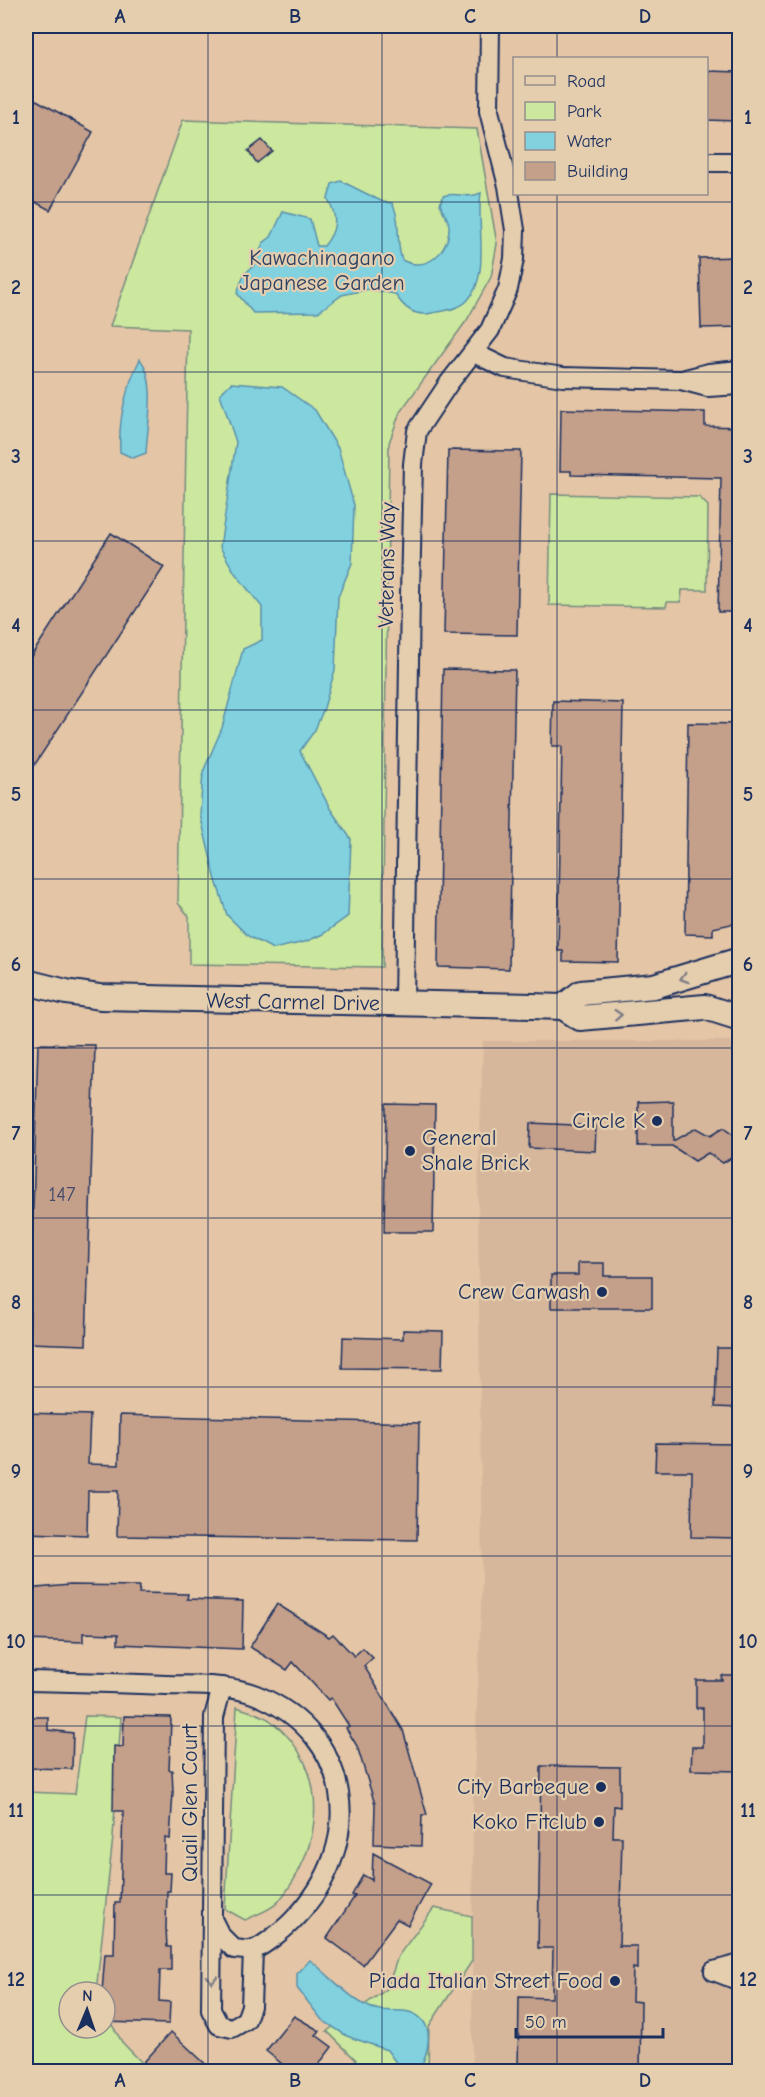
<svg xmlns="http://www.w3.org/2000/svg" width="765" height="2097" font-family="'Comic Neue',sans-serif">
	<style>
		.built { fill: #d6b79c }
		.green { fill: #cce79e; stroke: #748b7e; stroke-width: 1.5 }
		.water { fill: #82d1df; stroke: #5990ab; stroke-width: 1.5 }
		.building { fill: #c49f8a; stroke: #1b2f5e; stroke-width: 1.5 }
		.lines { fill: none; stroke-linecap: round; stroke-linejoin: round }
		.street-casing { stroke: #1b2f5e; stroke-width: 22 }
		.secondary-casing { stroke: #1b2f5e; stroke-width: 28 }
		.street { stroke: #e5ceae; stroke-width: 18 }
		.secondary { stroke: #e5ceae; stroke-width: 24 }
		.oneway { stroke: #807e86 }
		.grid { fill: none; stroke: #1b2f5e; stroke-width: 1.5; stroke-opacity: 0.55 }
		.poi-dot { fill: #1b2f5e; stroke: #e5ceae; stroke-width: 2 }
		.labels { text-anchor: middle; dominant-baseline: central; stroke-width: 4.5; stroke-linejoin: round; paint-order: stroke }
		.number-label { font-size: 20px; fill: #454b69 }
		.park-label { font-size: 22px; fill: #2d4164; stroke: #e5ceae }
		.street-label { font-size: 22px; fill: #1b2f5e; stroke: #e5ceae }
		.poi-label { font-size: 22px; fill: #1b2f5e; stroke: #e5ceae; text-anchor: end }
		.neatline { fill: none; stroke: #1b2f5e; stroke-width: 2 }
		.grid-label { font-size: 20px; text-anchor: middle; font-weight: bold; fill: #1b2f5e }
	</style>
	<rect width="100%" height="100%" fill="#e4c5a5"/>
	<filter id="ink" filterUnits="userSpaceOnUse"><feTurbulence type="fractalNoise" baseFrequency=".0167" numOctaves="2"/><feDisplacementMap in="SourceGraphic" scale="12" xChannelSelector="R" yChannelSelector="G"/><feConvolveMatrix kernelMatrix="1 2 1 2 8 2 1 2 1" color-interpolation-filters="sRGB"/></filter>
	<g filter="url(#ink)">
		<polygon class="built" points="483,1041 730,1041 740,1052 739,2071 472,2072 473,1806 482,1583 478,1196"/>
		<g class="green">
			<polygon points="183,120 477,129 497,244 491,277 467,320 400,412 389,443 382,967 189,964 189,916 178,903 188,329 110,326"/>
			<polygon points="551,494 699,497 708,506 707,590 682,590 681,602 667,602 666,607 549,605"/>
			<path d="M237,1707c10,4 25,7 34,14 61,47 53,127 7,181 -7,8 -23,13 -33,18l-20,-11z"/>
			<polygon points="85,1716 121,1717 113,1837 96,1992 69,1992 69,2028 105,2028 105,2013 122,2042 150,2071 26,2072 26,1792 75,1794"/>
			<polygon points="434,1908 472,1916 472,1961 429,2026 428,2071 350,2071 356,2060 327,2031 387,1989 398,1956"/>
		</g>
		<g class="water">
			<path d="M341,181l42,21 9,1c10,18 3,38 10,57 23,13 48,-7 47,-34 0,-7 -7,-15 -9,-22l3,-8c14,-5 22,4 38,-3 -5,31 10,83 -14,108 -8,8 -24,10 -35,12 -18,4 -28,-5 -37,-19l-26,-5 -27,6 -24,17 -65,1 -16,-20 7,-18 11,-11 8,-21 8,-6 12,-25 27,7 7,27h7c13,-16 14,-29 4,-47l4,-15z"/>
			<path d="M140,359c18,23 7,66 6,94l-13,5 -13,-6c-2,-32 6,-64 20,-93z"/>
			<polygon points="231,383 282,387 315,410 338,448 354,505 352,563 338,597 335,670 324,708 315,730 300,751 331,810 351,839 348,916 323,934 305,942 273,949 248,936 227,915 215,877 200,814 203,772 222,728 243,649 262,640 262,607 235,573 220,547 236,442 220,394"/>
			<path d="M310,1960c18,14 34,33 53,44 21,12 35,3 49,9 25,10 16,39 8,56l-9,1 -14,-6 -10,-14 -40,-14 -25,-16 -25,-32v-14z"/>
		</g>
		<g class="building">
			<polygon points="709,71 738,72 736,121 706,120"/>
			<polygon points="26,94 93,132 50,210 26,197"/>
			<polygon points="262,140 272,151 257,163 248,151"/>
			<polygon points="740,257 740,327 701,328 699,258"/>
			<polygon points="561,409 705,412 705,426 740,427 740,612 718,612 721,478 571,475 571,471 560,471"/>
			<polygon points="448,450 521,451 517,635 444,634"/>
			<polygon points="111,533 164,567 26,778 26,664"/>
			<polygon points="443,669 515,670 509,969 438,967"/>
			<polygon points="553,701 623,703 618,962 563,961 563,951 558,951 562,746 552,746"/>
			<polygon points="688,723 740,724 740,922 713,928 713,935 685,934"/>
			<polygon points="38,1044 95,1045 86,1345 29,1343"/>
			<polygon points="673,1101 673,1141 696,1128 710,1136 723,1128 740,1140 740,1152 723,1163 708,1153 695,1161 672,1146 638,1146 638,1102"/>
			<polygon points="386,1104 435,1105 433,1232 384,1232"/>
			<polygon points="530,1123 596,1126 595,1151 529,1148"/>
			<polygon points="578,1263 604,1263 604,1276 652,1276 652,1308 551,1308 551,1275 578,1275"/>
			<polygon points="403,1330 443,1331 442,1369 342,1368 343,1337 403,1339"/>
			<polygon points="717,1348 740,1348 740,1408 715,1407"/>
			<polygon points="26,1413 90,1415 88,1464 119,1465 120,1415 419,1423 417,1540 117,1536 118,1491 88,1491 87,1535 26,1533"/>
			<polygon points="656,1443 740,1444 739,1538 691,1537 692,1471 655,1471"/>
			<polygon points="70,1585 140,1586 139,1593 188,1594 187,1599 243,1601 242,1649 118,1644 118,1634 83,1633 83,1642 26,1640 26,1589"/>
			<polygon points="277,1604 329,1637 333,1634 354,1656 363,1648 373,1658 364,1666 403,1730 427,1815 422,1815 421,1846 374,1844 375,1804 357,1746 346,1728 349,1726 331,1698 328,1700 293,1662 287,1670 250,1647"/>
			<polygon points="721,1675 740,1675 740,1771 691,1770 692,1747 703,1747 703,1708 696,1708 696,1680 722,1680"/>
			<polygon points="124,1716 170,1717 171,1720 169,1770 172,1770 173,1792 170,1839 165,1838 164,1873 171,1873 170,1891 167,1891 166,1928 167,1947 171,1947 171,1970 160,1970 159,2001 170,2002 169,2024 105,2022 105,1992 102,1992 105,1954 114,1954 115,1903 120,1903 123,1811 113,1811 114,1746 123,1747"/>
			<polygon points="28,1717 48,1717 48,1730 73,1733 72,1769 27,1768"/>
			<polygon points="541,1766 620,1767 620,1807 614,1806 613,1837 622,1837 619,1946 637,1946 637,1969 633,1968 632,2001 641,2002 640,2072 518,2072 519,1997 552,1998 553,1948 538,1948"/>
			<polygon points="373,1853 431,1884 408,1925 397,1919 363,1965 327,1938 355,1896 352,1895 363,1875 372,1880"/>
			<polygon points="294,2016 320,2031 316,2035 332,2047 313,2072 292,2072 266,2051"/>
			<polygon points="171,2032 184,2044 214,2072 135,2072"/>
		</g>
		<g class="lines">
			<defs>
				<g id="street">
					<polyline points="706,162 740,162"/>
					<polyline points="474,353 505,368 563,377 681,380 708,387 740,385"/>
					<polyline points="682,380 709,373 740,370"/>
					<polyline points="404,1003 410,594 413,464 417,431 449,383 490,330 508,289 514,259 515,230 508,186 489,111 490,26"/>
					<path d="M26,1681c46,1 93,2 140,4 30,1 62,-1 90,10 99,40 110,150 39,223 -7,8 -33,30 -43,32 -6,1 -13,-1 -18,-1l-14,-14 -7,-14"/>
					<polyline points="222,1687 214,1717 211,2010 219,2025 232,2028 246,2020 251,2006 253,1950"/>
					<polyline points="714,1971 740,1981"/>
					<polyline points="714,1971 740,1964"/>
				</g>
				<g id="secondary">
					<polyline points="26,982 66,992 100,997 532,1006 563,1007 580,1018 705,1007 740,1018"/>
					<polyline points="563,1007 581,993 654,986 740,960"/>
				</g>
			</defs>
			<use href="#street" class="street-casing"/>
			<use href="#secondary" class="secondary-casing"/>
			<use href="#street" class="street"/>
			<use href="#secondary" class="secondary"/>
		</g>
		<defs><path id="oneway-chevron" d="M-2-3.5L2.5 0L-2 3.5" fill="none" stroke-width="1.6" stroke-linecap="round" stroke-linejoin="round" transform="scale(1.5)"/></defs>
		<g class="oneway">
			<use href="#oneway-chevron" transform="translate(684 978) rotate(164)"/>
			<use href="#oneway-chevron" transform="translate(618 1015) rotate(-4)"/>
			<use href="#oneway-chevron" transform="translate(212 1979) rotate(91)"/>
		</g>
	</g>
	<path class="grid" d="M208,26v2046M382,26v2046M557,26v32M557,194v1878M26,202h714M26,372h714M26,541h714M26,710h714M26,879h714M26,1048h714M26,1218h714M26,1387h714M26,1556h714M26,1726h714M26,1895h714"/>
	<g class="poi-dot">
		<circle cx="657" cy="1121" r="6"/>
		<circle cx="410" cy="1151" r="6"/>
		<circle cx="602" cy="1292" r="6"/>
		<circle cx="601" cy="1787" r="6"/>
		<circle cx="599" cy="1822" r="6"/>
		<circle cx="615" cy="1981" r="6"/>
	</g>
	<g class="labels">
		<g class="number-label">
			<text x="62" y="1194">147</text>
		</g>
		<g class="park-label">
			<text x="322" y="258">Kawachinagano<tspan x="322" dy="25">Japanese Garden</tspan></text>
		</g>
		<g class="street-label">
			<text transform="translate(387 565) rotate(-89)">Veterans Way</text>
			<text transform="translate(293 1002) rotate(1)">West Carmel Drive</text>
			<text transform="translate(190 1803) rotate(-90)">Quail Glen Court</text>
		</g>
		<g class="poi-label">
			<text x="645" y="1121">Circle K</text>
			<text x="422" y="1138" text-anchor="start">General<tspan x="422" dy="25">Shale Brick</tspan></text>
			<text x="590" y="1292">Crew Carwash</text>
			<text x="589" y="1787">City Barbeque</text>
			<text x="587" y="1822">Koko Fitclub</text>
			<text x="603" y="1981">Piada Italian Street Food</text>
		</g>
	</g>
	<rect width="765" height="2097" fill="none" stroke="#e5ceae" stroke-width="66"/>
	<rect x="513" y="57" width="195" height="138" fill="#e5ceae" stroke="#948e8e" stroke-width="1.5"/>
	<rect x="525" y="76" width="30" height="9" fill="#e5ceae" stroke="#948e8e" stroke-width="1.5"/>
	<text x="567" y="87" font-size="18" fill="#1b2f5e">Road</text>
	<rect x="525" y="102" width="30" height="18" fill="#cce79e" stroke="#948e8e" stroke-width="1.5"/>
	<text x="567" y="117" font-size="18" fill="#1b2f5e">Park</text>
	<rect x="525" y="132" width="30" height="18" fill="#82d1df" stroke="#948e8e" stroke-width="1.5"/>
	<text x="567" y="147" font-size="18" fill="#1b2f5e">Water</text>
	<rect x="525" y="162" width="30" height="18" fill="#c49f8a" stroke="#948e8e" stroke-width="1.5"/>
	<text x="567" y="177" font-size="18" fill="#1b2f5e">Building</text>
	<g transform="translate(87 2010) rotate(2)"><circle r="28" fill="#e5ceae" stroke="#948e8e" stroke-width="1.5"/>
	<path d="M0-4.5L10 22L0 15L-10 22Z" fill="#1b2f5e"/>
	<text y="-9" font-size="16" font-weight="bold" text-anchor="middle" fill="#1b2f5e">N</text>
	</g>
	<path d="M516 2028v9h147v-9" fill="none" stroke="#1b2f5e" stroke-width="3"/>
	<text x="525" y="2028" font-size="18" fill="#1b2f5e" stroke="#e5ceae" stroke-width="4.5" paint-order="stroke">50 m</text>
	<rect x="33" y="33" width="699" height="2031" class="neatline"/>
	<g class="grid-label">
		<text x="120" y="23">A</text>
		<text x="295" y="23">B</text>
		<text x="470" y="23">C</text>
		<text x="645" y="23">D</text>
		<text x="16" y="124">1</text>
		<text x="748" y="124">1</text>
		<text x="16" y="294">2</text>
		<text x="748" y="294">2</text>
		<text x="16" y="463">3</text>
		<text x="748" y="463">3</text>
		<text x="16" y="632">4</text>
		<text x="748" y="632">4</text>
		<text x="16" y="801">5</text>
		<text x="748" y="801">5</text>
		<text x="16" y="971">6</text>
		<text x="748" y="971">6</text>
		<text x="16" y="1140">7</text>
		<text x="748" y="1140">7</text>
		<text x="16" y="1309">8</text>
		<text x="748" y="1309">8</text>
		<text x="16" y="1478">9</text>
		<text x="748" y="1478">9</text>
		<text x="16" y="1648">10</text>
		<text x="748" y="1648">10</text>
		<text x="16" y="1817">11</text>
		<text x="748" y="1817">11</text>
		<text x="16" y="1986">12</text>
		<text x="748" y="1986">12</text>
		<text x="120" y="2087">A</text>
		<text x="295" y="2087">B</text>
		<text x="470" y="2087">C</text>
		<text x="645" y="2087">D</text>
	</g>
</svg>
